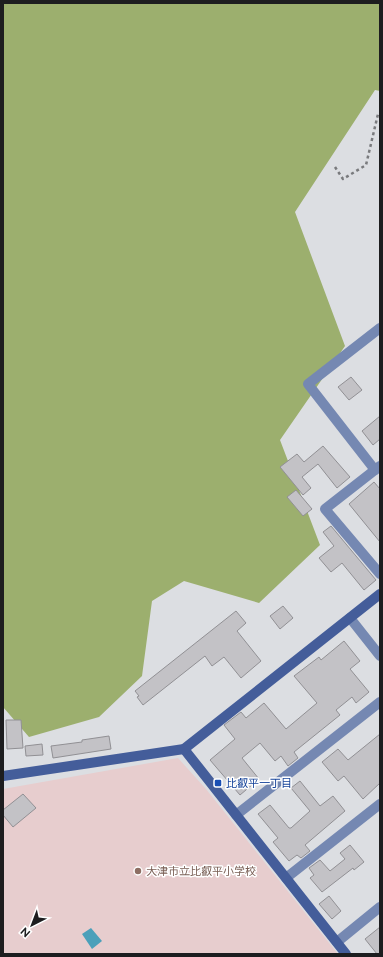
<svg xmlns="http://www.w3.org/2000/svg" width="383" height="957" font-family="Raleway,'Noto Sans JP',sans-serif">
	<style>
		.education { fill: #e7cdce }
		.forest { fill: #9caf6e }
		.water { fill: #4ba0ba }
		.building { fill: #c3c2c6; stroke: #919094 }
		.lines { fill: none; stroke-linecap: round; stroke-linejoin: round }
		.path { stroke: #797a7d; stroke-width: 2.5; stroke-dasharray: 3 3; stroke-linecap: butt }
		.street { stroke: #7588b2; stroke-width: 10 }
		.secondary { stroke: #445d9a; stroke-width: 10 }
		.transit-dot { fill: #1a4fb4; stroke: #fff; stroke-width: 1.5 }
		.education-dot { fill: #8d6e63; stroke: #fff; stroke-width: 1.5 }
		.labels { text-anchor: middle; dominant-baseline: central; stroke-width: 3; stroke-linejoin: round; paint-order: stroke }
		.transit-label { font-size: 11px; fill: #164399; stroke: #fff; text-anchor: start }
		.education-label { font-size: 11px; fill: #785e54; stroke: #fff; text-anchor: start }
	</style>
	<rect width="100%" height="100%" fill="#dcdee2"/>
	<polygon class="education" points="178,758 206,789 338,954 3,954 3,789"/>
	<polygon class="forest" points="3,3 380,3 380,91 375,90 295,212 345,346 280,440 320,545 259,603 184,581 152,601 142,676 99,717 29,737 3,707"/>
	<polygon class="water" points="91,928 102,941 92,949 82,934"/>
	<g class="building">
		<polygon points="351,377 362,390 349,400 338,387"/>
		<polygon points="380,416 380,439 373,445 362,431"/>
		<polygon points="323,446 350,477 337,488 318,464 302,477 311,488 303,495 280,467 297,454 304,462"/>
		<polygon points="374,482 380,489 380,542 349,504"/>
		<polygon points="296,490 312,509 303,516 287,497"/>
		<polygon points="331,526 376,580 364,590 342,563 331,572 319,558 334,546 323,532"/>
		<polygon points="283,606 293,618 280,629 270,616"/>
		<polygon points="236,611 246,623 237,631 261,661 241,678 224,657 212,666 205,656 143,705 137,697 139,696 135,691"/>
		<polygon points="344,641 360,661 350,669 369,692 356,703 352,697 336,710 340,715 294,752 298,758 288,766 281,756 275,761 260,743 242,758 259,779 240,795 210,760 235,739 224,725 241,712 246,718 264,703 286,729 317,703 294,676 319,657 321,660"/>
		<polygon points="6,720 21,720 23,748 7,749"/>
		<polygon points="380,734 380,783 363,799 344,776 338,781 322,762 338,749 348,760"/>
		<polygon points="109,736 111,749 53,758 51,746 82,742 82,740"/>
		<polygon points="42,744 43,755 26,756 25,746"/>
		<polygon points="300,781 320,806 333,796 345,811 305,845 310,851 301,858 297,855 289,861 273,842 278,838 258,814 270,805 289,828 291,828 310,811 291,788"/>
		<polygon points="23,794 36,808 13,827 3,815 3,810"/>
		<polygon points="350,845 364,862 354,870 353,868 322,892 310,878 314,875 309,868 320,860 330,871 345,859 340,853"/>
		<polygon points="329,896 341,911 332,919 319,904"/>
		<polygon points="380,927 380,954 377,954 365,939"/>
	</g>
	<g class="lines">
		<polyline class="path" points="335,167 343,179 366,165 378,114 380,113"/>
		<g class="street">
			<polyline points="380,466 325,509 380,574"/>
			<polyline points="375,470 308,384 380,328"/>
			<polyline points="350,618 380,656"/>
			<polyline points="236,815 380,702"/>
			<polyline points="286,878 380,804"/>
			<polyline points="337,942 380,907"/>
		</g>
		<g class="secondary">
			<polyline points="184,749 346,954"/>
			<polyline points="3,776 184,749 380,594"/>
		</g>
	</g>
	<rect class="transit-dot" x="214" y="779" width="8" height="8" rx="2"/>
	<circle class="education-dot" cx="138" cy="871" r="4"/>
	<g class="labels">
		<g class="transit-label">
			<text x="226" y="783">比叡平一丁目</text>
		</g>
		<g class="education-label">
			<text x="146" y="871">大津市立比叡平小学校</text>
		</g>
	</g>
	<rect width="383" height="957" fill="none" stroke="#1d1d1f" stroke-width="8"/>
	<g transform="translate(32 925) rotate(222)" stroke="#ffffff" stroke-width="3" paint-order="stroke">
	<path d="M0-3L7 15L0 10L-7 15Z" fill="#1d1d1f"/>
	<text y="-6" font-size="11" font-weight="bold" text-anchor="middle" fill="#1d1d1f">N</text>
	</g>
</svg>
